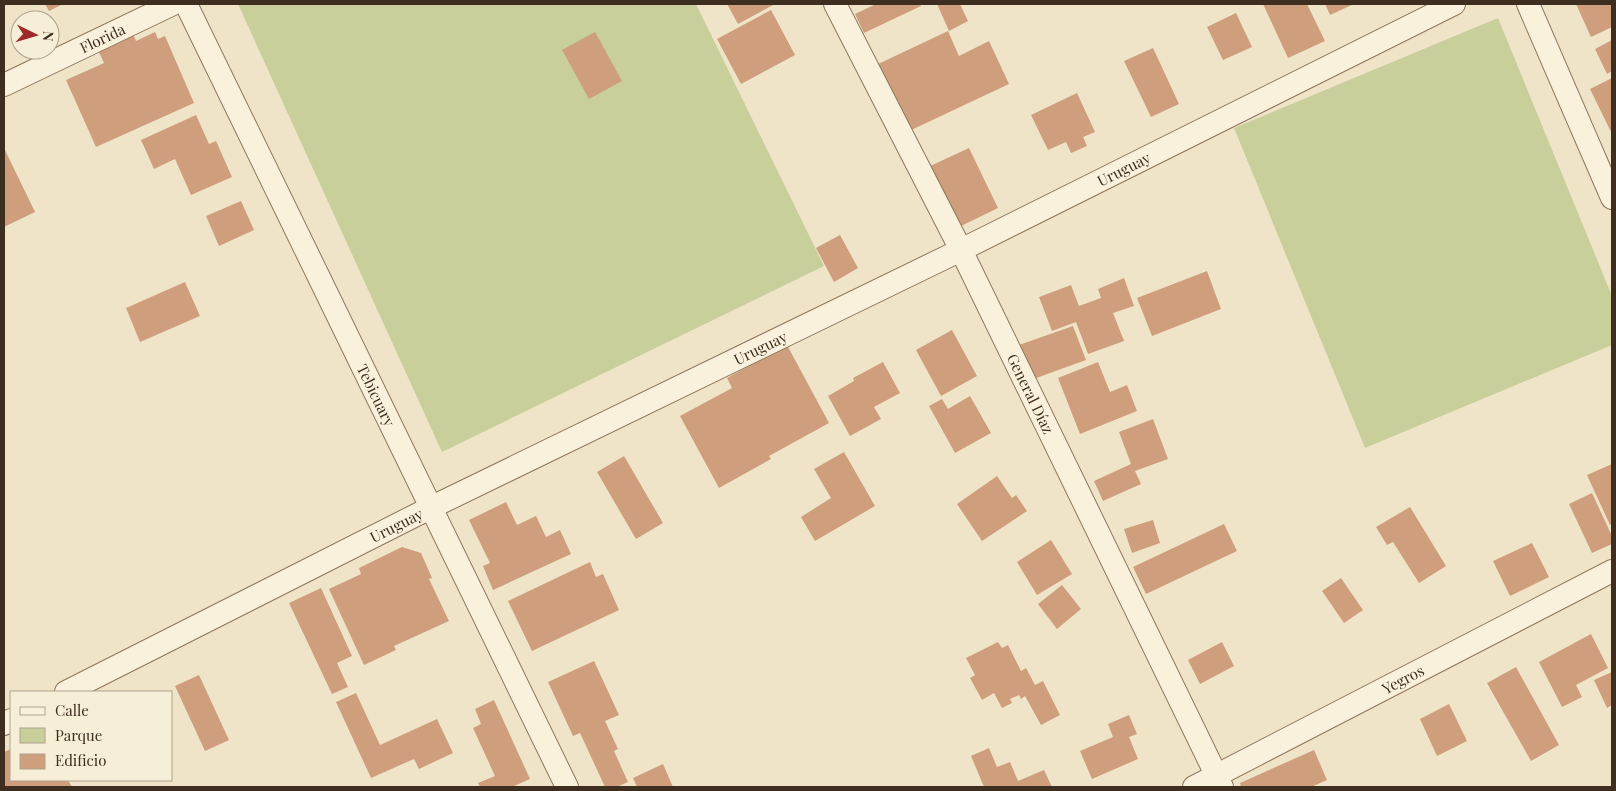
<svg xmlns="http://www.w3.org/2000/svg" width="1616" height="791" font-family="'Playfair Display',serif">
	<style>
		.green { fill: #c9cf9b }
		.building { fill: #cf9f7d }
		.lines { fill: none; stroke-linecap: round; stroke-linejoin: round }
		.street-casing { stroke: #8d765c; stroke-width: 24 }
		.street { stroke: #faf1dc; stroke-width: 22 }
		.labels { text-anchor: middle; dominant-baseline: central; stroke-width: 5; stroke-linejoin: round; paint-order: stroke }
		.street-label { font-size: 15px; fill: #3d2e20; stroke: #f7eed8 }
	</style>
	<rect width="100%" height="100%" fill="#f0e4c8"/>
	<g class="green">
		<polygon points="238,4 696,4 824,266 442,452"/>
		<polygon points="1498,18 1612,296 1612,345 1365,448 1234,128"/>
	</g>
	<g class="building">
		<polygon points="45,4 63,4 49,11"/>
		<polygon points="727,4 775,4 738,24"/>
		<polygon points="876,4 920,4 921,6 864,33 855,14"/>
		<polygon points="937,4 960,4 968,21 949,31"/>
		<polygon points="1263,4 1307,4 1325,41 1288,58"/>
		<polygon points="1325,4 1354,4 1330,15"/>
		<polygon points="1576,4 1612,4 1612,27 1591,37"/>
		<polygon points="771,10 795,55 741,84 717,39"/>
		<polygon points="1236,13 1252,47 1223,60 1207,27"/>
		<polygon points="948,31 959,56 989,41 1009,84 907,132 876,65"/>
		<polygon points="155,32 158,39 165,36 194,103 96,147 66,80 104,63 98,50 133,34 136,41"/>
		<polygon points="595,32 622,81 589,99 562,50"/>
		<polygon points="1612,40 1612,71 1607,74 1595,49"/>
		<polygon points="1153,48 1179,104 1151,117 1124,61"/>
		<polygon points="1612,78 1612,134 1590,89"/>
		<polygon points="1077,93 1095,132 1083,137 1087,146 1071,153 1066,142 1048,150 1031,115"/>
		<polygon points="196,115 209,144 216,141 232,177 191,195 175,159 154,169 141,140"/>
		<polygon points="4,148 35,212 4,227"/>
		<polygon points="969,148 998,208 957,228 928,167"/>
		<polygon points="241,201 254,230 219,246 206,216"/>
		<polygon points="840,235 858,268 834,282 816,248"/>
		<polygon points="1207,271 1221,309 1152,336 1137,298"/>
		<polygon points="1124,278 1134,306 1113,313 1124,341 1088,354 1076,322 1052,331 1039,297 1071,285 1079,306 1101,298 1098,289"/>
		<polygon points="185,282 200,316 140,342 126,308"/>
		<polygon points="1073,326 1086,360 1028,381 1016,346"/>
		<polygon points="952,330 977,376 941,396 916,350"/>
		<polygon points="787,345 829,423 769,456 771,459 719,488 680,416 732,388 727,378"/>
		<polygon points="883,362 900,393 874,407 881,419 850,436 828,396 854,381 853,378"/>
		<polygon points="1098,362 1110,392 1127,385 1137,411 1080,434 1058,378"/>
		<polygon points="970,396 991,433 955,453 929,406 942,399 948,409"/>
		<polygon points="1153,419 1168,459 1135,471 1141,484 1103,501 1094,481 1131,464 1119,432"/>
		<polygon points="844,452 875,506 815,541 801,517 831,498 814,469"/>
		<polygon points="624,456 663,523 636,539 597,472"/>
		<polygon points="1612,464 1612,524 1610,525 1587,475"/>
		<polygon points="997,476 1012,498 1016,495 1027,511 982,541 957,504"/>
		<polygon points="1592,493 1612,536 1612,544 1592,553 1569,504"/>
		<polygon points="506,502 517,525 536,516 546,537 560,530 571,554 493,590 483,566 490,563 469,520"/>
		<polygon points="1410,507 1446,566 1419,583 1393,542 1387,545 1376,527"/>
		<polygon points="1153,520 1160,543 1132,553 1124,529"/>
		<polygon points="1224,524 1237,551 1146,594 1133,567"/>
		<polygon points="1051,540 1072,574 1037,595 1017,562"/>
		<polygon points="1532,543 1549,577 1510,596 1493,561"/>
		<polygon points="402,547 421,553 432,578 429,579 449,621 394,646 396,650 364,665 329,589 361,574 359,568"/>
		<polygon points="590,562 596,577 603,574 619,610 532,651 508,601"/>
		<polygon points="1341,578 1363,610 1344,623 1322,591"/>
		<polygon points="1062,585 1081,609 1057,629 1038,604"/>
		<polygon points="321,588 352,656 337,663 348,687 332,694 289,603"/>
		<polygon points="1591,634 1608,668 1576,685 1582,697 1562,707 1539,662"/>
		<polygon points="998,642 1002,648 1008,645 1021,671 1026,668 1035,685 1043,681 1060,715 1041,725 1025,696 1021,699 1019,695 1010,699 1012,703 1002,708 994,693 982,700 970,678 975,675 966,658"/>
		<polygon points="1222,642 1234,666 1200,684 1188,660"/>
		<polygon points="594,661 619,715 605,721 618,749 614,751 628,782 617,787 605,787 580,733 573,736 548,682"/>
		<polygon points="1516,667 1559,745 1531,761 1487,683"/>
		<polygon points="1612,672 1612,705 1607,708 1594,680"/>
		<polygon points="199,675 229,740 205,751 175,686"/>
		<polygon points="356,693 380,745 437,719 453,753 419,769 414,759 371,778 336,702"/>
		<polygon points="494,700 530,779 512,787 480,787 478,783 495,776 473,728 481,724 475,709"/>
		<polygon points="1449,704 1467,741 1437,756 1420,719"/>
		<polygon points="1129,715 1137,734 1129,737 1138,759 1092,779 1080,751 1113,737 1108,724"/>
		<polygon points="989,748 997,767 1010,762 1018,781 1044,770 1052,787 984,787 971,756"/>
		<polygon points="11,749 11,780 68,780 72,787 4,787 4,752"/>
		<polygon points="1314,750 1327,780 1311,787 1241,787 1240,783"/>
		<polygon points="663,764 673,787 637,787 633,778"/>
	</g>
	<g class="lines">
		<defs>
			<g id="street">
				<path id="s1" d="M186,4l381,783"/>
				<path id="s2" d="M835,4l126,246 261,537"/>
				<polyline points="1528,4 1612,198"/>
				<path id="s3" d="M4,85l169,-81"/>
				<path id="s4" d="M66,692l366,-185 529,-257 493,-246"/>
				<polyline points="4,724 11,720"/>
				<path id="s5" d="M1194,787l418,-216"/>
			</g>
		</defs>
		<use href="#street" class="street-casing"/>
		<use href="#street" class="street"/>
	</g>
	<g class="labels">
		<g class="street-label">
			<text stroke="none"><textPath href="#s3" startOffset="109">Florida</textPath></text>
			<text stroke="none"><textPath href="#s4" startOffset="1180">Uruguay</textPath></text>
			<text stroke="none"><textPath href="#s4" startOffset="775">Uruguay</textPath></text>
			<text stroke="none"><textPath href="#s2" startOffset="436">General Díaz</textPath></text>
			<text stroke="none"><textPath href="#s1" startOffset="435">Tebicuary</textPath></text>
			<text stroke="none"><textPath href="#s4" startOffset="370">Uruguay</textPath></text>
			<text stroke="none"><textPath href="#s5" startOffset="235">Yegros</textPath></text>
		</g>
	</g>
	<rect width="1616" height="791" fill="none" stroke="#3d2e20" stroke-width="10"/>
	<rect x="10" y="691" width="162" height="90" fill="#f7eed8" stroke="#ada18e"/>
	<rect x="20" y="707" width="25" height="8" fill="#faf1dc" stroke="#ada18e"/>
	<text x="55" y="716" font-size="15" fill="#3d2e20">Calle</text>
	<rect x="20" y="728" width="25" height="15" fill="#c9cf9b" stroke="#ada18e"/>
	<text x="55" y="741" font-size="15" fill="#3d2e20">Parque</text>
	<rect x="20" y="754" width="25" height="15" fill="#cf9f7d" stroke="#ada18e"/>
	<text x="55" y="766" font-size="15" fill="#3d2e20">Edificio</text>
	<g transform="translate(35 35) rotate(95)"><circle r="24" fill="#f7eed8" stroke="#ada18e"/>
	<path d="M0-4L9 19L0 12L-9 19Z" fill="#9e2a2b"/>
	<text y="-8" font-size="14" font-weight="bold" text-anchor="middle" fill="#3d2e20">N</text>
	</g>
</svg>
